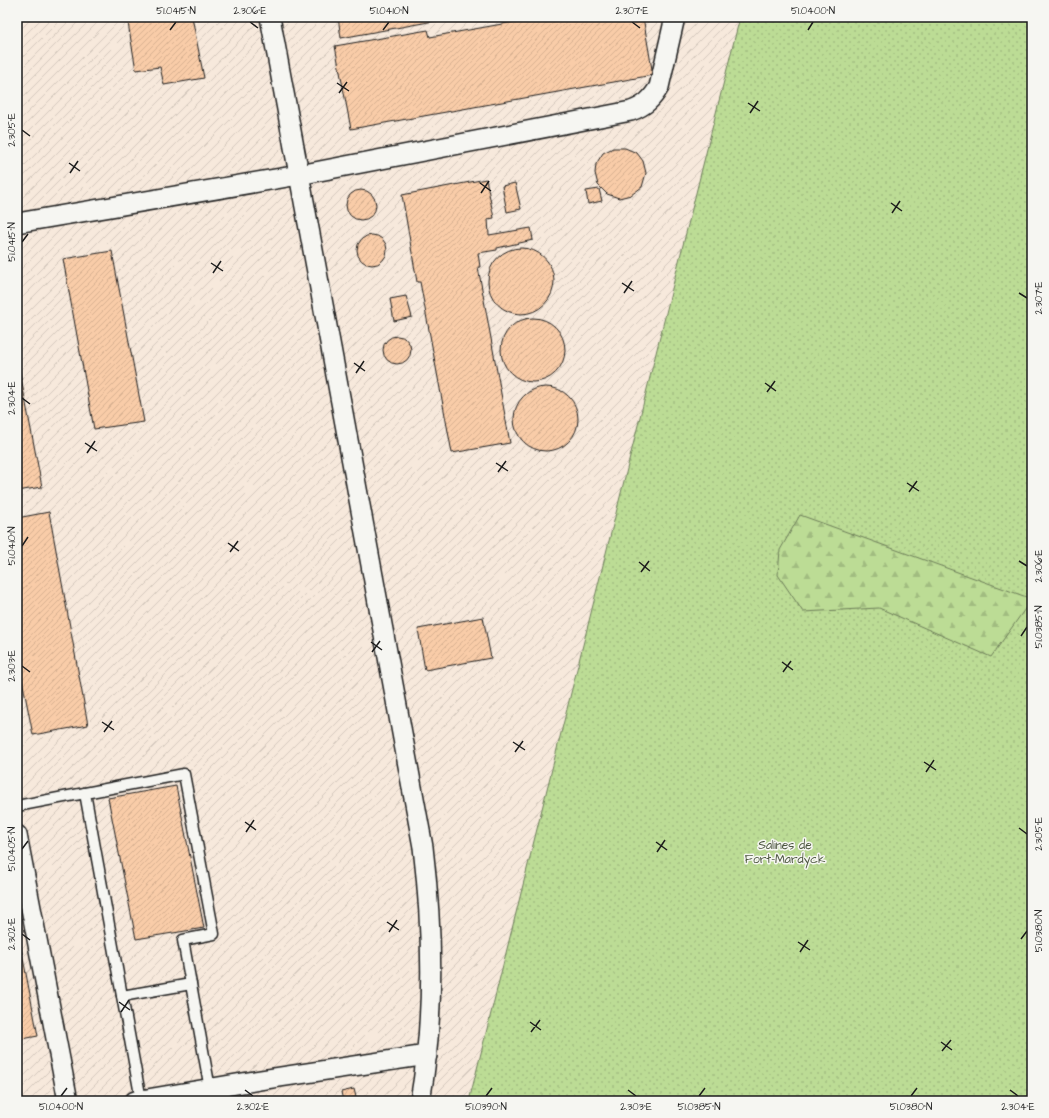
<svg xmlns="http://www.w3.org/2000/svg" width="1049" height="1118" font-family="'Architects Daughter',sans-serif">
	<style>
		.industrial { fill: url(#industrial-furrows) }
		.grass { fill: url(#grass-dots); stroke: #6c7c58 }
		.forest { fill: url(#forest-firs); stroke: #6c7c58 }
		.building { fill: url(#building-hatch); stroke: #1c1c1c }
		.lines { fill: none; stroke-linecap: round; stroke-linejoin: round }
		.service-casing { stroke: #1c1c1c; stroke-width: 13 }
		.minor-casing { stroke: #1c1c1c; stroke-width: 22 }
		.service { stroke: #f6f6f2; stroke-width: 10 }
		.minor { stroke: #f6f6f2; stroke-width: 19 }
		.ticks { fill: none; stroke: #1c1c1c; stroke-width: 1.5 }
		.labels { text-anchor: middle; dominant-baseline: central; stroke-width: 3; stroke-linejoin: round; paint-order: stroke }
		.park-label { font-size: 12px; fill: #4c5640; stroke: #f6f6f2 }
		.neatline { fill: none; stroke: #1c1c1c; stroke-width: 1.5 }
		.ticks-label { font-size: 10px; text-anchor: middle; fill: #1c1c1c }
	</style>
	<defs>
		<pattern id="industrial-furrows" width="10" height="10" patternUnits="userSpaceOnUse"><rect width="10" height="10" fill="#f7e9dc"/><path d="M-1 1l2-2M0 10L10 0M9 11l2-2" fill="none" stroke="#d3c7bc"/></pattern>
		<pattern id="grass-dots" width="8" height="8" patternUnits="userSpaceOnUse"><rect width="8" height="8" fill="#bcdc95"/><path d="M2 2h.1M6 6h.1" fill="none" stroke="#a1bc80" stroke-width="1.8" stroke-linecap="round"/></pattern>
		<pattern id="forest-firs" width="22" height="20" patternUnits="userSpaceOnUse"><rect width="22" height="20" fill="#bcdc95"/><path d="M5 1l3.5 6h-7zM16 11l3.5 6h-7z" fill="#a1bc80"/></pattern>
		<pattern id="building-hatch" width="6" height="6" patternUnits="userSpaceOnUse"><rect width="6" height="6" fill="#f9cca8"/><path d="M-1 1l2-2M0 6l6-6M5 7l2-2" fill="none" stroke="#d5af90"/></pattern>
	</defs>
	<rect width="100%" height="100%" fill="#f6f6f2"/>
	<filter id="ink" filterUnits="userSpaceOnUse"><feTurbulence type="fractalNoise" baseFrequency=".025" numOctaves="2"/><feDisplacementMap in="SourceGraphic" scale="8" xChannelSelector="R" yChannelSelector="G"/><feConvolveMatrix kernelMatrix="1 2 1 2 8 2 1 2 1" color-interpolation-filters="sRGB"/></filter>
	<g filter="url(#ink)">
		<polygon class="industrial" points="17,17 740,17 469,1101 17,1101"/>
		<polygon class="grass" points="740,17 1032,17 1032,1101 469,1101"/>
		<polygon class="forest" points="800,515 1032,599 991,657 879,608 803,612 778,575 780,550"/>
		<g class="building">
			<polygon points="127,17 192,17 204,78 164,85 160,67 136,70"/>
			<polygon points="338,17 456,17 341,38"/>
			<polygon points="541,17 643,17 653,75 351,129 335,46 428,30 430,37"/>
			<polygon points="613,148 625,148 637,153 643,161 646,173 642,187 631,195 619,198 607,194 598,185 595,173 596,164 603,153"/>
			<polygon points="486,179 494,218 488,219 489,235 531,228 533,240 497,248 497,250 478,253 480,267 478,267 510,443 452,453 420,282 417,282 402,195"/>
			<polygon points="515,183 521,209 507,212 502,186"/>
			<polygon points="599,189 602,201 588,204 586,191"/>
			<circle cx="361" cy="205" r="15"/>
			<circle cx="372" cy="250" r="15"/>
			<circle cx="521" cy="281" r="33"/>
			<polygon points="112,251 144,422 94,429 63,259"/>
			<polygon points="406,296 412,317 394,321 390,299"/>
			<circle cx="533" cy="350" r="32"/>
			<circle cx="397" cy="350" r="14"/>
			<polygon points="17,362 18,362 42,487 17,491"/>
			<circle cx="546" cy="419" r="32"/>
			<polygon points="49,512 88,725 33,735 17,654 17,518"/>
			<polygon points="483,617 491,658 425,670 418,629"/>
			<polygon points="176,786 204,928 136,939 108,798"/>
			<polygon points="17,927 38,1036 17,1040"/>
			<polygon points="354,1089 356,1097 343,1101 341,1092"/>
		</g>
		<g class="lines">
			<defs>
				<g id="service">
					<polyline points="17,806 85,793"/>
					<polyline points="122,996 191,984"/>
					<polyline points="141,1100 85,793 184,774 214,934 183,940 210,1089"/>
				</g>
				<g id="minor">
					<path d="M270,17l153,830c10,85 12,170 -3,254"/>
					<path d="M17,223l282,-48 332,-64c14,-5 21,-12 28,-24l16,-70"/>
					<polyline points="17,835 68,1101"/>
					<polyline points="135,1101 260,1080 427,1055"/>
				</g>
			</defs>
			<use href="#service" class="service-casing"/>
			<use href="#minor" class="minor-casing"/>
			<use href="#service" class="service"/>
			<use href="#minor" class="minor"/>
		</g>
	</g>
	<path class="ticks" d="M250,22l8,6M632,22l8,6M170,30l6,-8M383,30l6,-8M808,30l5,-8M337,83l12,8M339,93l8,-11M748,103l12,8M750,113l8,-12M22,130l8,6M69,163l11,8M70,173l8,-12M480,183l11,8M481,193l8,-12M891,203l11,8M892,213l8,-12M22,242l6,-8M211,263l12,8M213,273l8,-12M622,283l12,8M624,293l8,-12M1019,293l8,5M354,363l11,8M356,373l8,-12M765,383l11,8M767,392l8,-11M22,398l8,6M85,443l12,8M87,453l8,-12M496,463l12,8M498,472l8,-11M907,483l12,8M909,492l8,-11M228,543l11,8M22,546l6,-9M230,552l8,-11M1019,561l8,5M639,562l11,9M641,572l8,-11M1021,636l6,-9M371,642l11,8M372,652l8,-11M782,662l11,8M22,666l8,6M783,672l8,-11M102,722l12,8M104,732l8,-11M513,742l12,8M515,752l8,-11M924,762l12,8M926,772l8,-12M245,822l11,8M1019,828l8,6M246,832l8,-12M656,842l11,8M22,849l6,-8M657,852l8,-12M387,922l12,8M389,932l8,-12M22,934l8,6M1021,939l6,-8M798,942l12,8M800,952l8,-12M119,1002l11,8M121,1012l8,-12M530,1022l11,8M531,1032l9,-12M941,1042l11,8M942,1051l9,-11M245,1090l8,6M628,1090l8,6M1010,1090l8,6M61,1096l6,-8M486,1096l6,-8M699,1096l6,-8M911,1096l6,-8"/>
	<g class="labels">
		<g class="park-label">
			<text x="785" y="845">Salines de<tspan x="785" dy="14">Fort-Mardyck</tspan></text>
		</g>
	</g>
	<rect width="1049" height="1118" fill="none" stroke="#f6f6f2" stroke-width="44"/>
	<rect x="22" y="22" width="1005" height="1074" class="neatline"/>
	<g class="ticks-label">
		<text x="176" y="14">51.0415°N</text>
		<text x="250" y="14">2.306°E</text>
		<text x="389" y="14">51.0410°N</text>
		<text x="632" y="14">2.307°E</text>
		<text x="813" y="14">51.0400°N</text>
		<text transform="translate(11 130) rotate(-90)" y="4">2.305°E</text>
		<text transform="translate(11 242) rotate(-90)" y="4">51.0415°N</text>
		<text transform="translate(1038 298) rotate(-90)" y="4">2.307°E</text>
		<text transform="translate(11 398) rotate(-90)" y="4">2.304°E</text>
		<text transform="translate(11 546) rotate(-90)" y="4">51.0410°N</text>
		<text transform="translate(1038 566) rotate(-90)" y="4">2.306°E</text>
		<text transform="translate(1038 627) rotate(-90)" y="4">51.0385°N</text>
		<text transform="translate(11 666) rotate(-90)" y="4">2.303°E</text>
		<text transform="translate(1038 834) rotate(-90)" y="4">2.305°E</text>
		<text transform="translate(11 849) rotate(-90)" y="4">51.0405°N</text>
		<text transform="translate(1038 931) rotate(-90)" y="4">51.0380°N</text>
		<text transform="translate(11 934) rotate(-90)" y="4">2.302°E</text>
		<text x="61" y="1110">51.0400°N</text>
		<text x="253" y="1110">2.302°E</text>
		<text x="486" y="1110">51.0390°N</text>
		<text x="636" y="1110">2.303°E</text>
		<text x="699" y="1110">51.0385°N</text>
		<text x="911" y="1110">51.0380°N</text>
		<text x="1018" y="1110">2.304°E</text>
	</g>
</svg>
